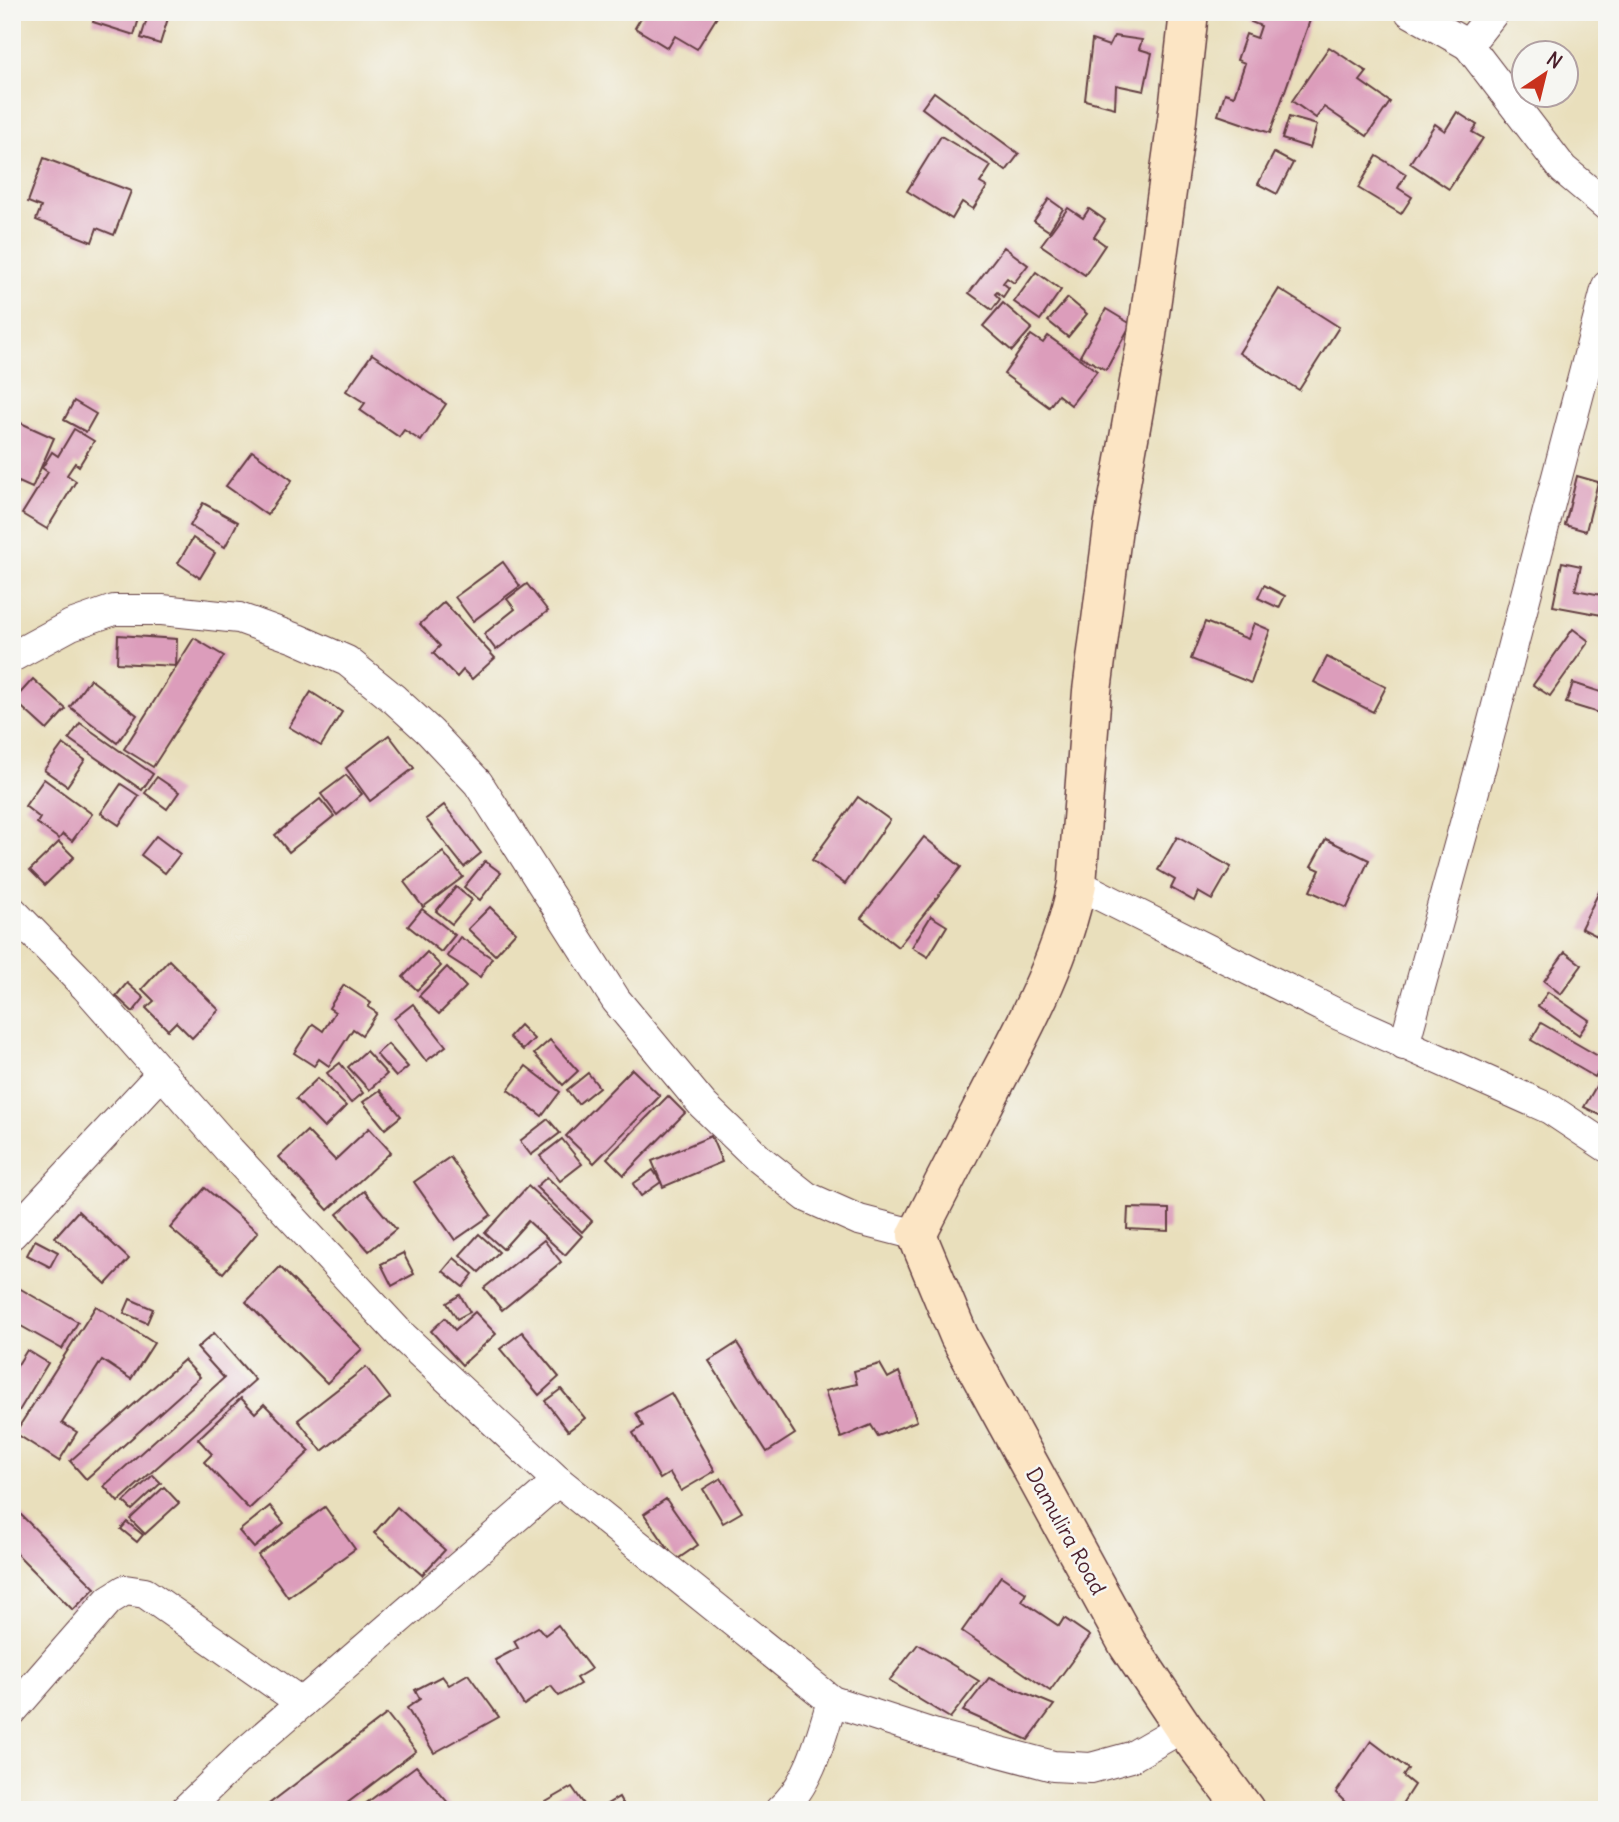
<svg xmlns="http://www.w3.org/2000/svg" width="1619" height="1822" font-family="Delius,sans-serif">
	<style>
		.building { fill: #dc9dbb }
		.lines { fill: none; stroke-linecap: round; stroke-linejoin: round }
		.street-casing { stroke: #623c41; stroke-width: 32 }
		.secondary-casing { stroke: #623c41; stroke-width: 41 }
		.street { stroke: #fff; stroke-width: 30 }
		.secondary { stroke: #fce5c4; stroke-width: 38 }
		.labels { text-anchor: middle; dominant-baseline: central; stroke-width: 5; stroke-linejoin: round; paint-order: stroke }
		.street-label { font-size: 21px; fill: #4a1f2b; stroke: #f6f6f2 }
	</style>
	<rect width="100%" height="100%" fill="#f6f6f2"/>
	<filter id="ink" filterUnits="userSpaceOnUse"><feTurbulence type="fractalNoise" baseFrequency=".0143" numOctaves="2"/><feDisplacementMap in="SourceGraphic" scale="14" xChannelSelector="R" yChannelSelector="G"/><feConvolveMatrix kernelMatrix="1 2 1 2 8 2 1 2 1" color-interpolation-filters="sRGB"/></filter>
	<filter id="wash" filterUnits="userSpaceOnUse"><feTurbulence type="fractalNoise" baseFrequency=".00686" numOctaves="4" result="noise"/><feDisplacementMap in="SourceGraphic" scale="28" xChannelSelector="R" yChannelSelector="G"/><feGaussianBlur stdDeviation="1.57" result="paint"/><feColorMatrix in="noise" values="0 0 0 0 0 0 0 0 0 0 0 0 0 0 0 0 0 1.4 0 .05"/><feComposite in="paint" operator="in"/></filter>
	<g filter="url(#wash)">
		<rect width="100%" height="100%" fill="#e9dfbc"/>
		<g id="blocks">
			<g class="building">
				<polygon points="96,12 141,12 134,35 93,22"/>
				<polygon points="149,12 169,15 160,44 141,38"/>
				<polygon points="635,12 720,12 697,49 675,36 668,48 635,28 642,16"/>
				<polygon points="1255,12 1288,12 1310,20 1270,133 1218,115 1225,93 1234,96 1245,63 1237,60 1246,34 1257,38 1261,26 1251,22"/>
				<polygon points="1114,36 1142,40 1139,49 1152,53 1144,91 1116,85 1115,108 1085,100 1092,40 1109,46"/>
				<polygon points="1329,47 1367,72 1360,81 1390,102 1367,136 1324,107 1316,118 1292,101"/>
				<polygon points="934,92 1019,154 1006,171 922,108"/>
				<polygon points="1457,112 1477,125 1472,132 1483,138 1449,189 1410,163 1435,124 1445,131"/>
				<polygon points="1289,117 1317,125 1310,148 1282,139"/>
				<polygon points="941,136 991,166 980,183 987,187 973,209 962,202 952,219 907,191"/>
				<polygon points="1274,153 1293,163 1277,194 1258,184"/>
				<polygon points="1377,156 1406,174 1398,188 1412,197 1401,214 1358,188"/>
				<polygon points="44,158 131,191 114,235 97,228 92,242 36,220 41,207 28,202"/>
				<polygon points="1049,199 1063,209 1049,231 1034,221"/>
				<polygon points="1068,208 1083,218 1089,209 1105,220 1094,237 1105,245 1085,275 1041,245"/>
				<polygon points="1004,247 1028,265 1014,283 1007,278 1003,283 1009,288 1003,297 997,292 995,294 1000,299 992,310 969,293"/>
				<polygon points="1036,272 1061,290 1040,320 1014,302"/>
				<polygon points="1279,289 1339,327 1299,390 1239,353"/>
				<polygon points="1068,298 1087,314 1068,337 1048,321"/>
				<polygon points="1003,303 1032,328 1012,351 983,326"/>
				<polygon points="1106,309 1131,324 1106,370 1080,356"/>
				<polygon points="1031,335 1043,343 1048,336 1097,371 1071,405 1058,395 1049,407 1004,374"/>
				<polygon points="372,354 446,404 421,441 404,430 399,437 360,410 365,403 346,391"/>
				<polygon points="74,401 96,414 86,432 64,420"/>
				<polygon points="12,419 54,438 32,488 19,482 12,495"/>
				<polygon points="74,429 94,441 79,466 75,463 67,475 76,481 47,529 22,514 48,472 42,468 52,452 58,456"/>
				<polygon points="252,451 292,480 267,515 226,486"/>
				<polygon points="1577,476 1598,482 1586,531 1565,525"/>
				<polygon points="203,503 238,522 225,547 190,526"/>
				<polygon points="193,538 215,553 200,578 178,563"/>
				<polygon points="503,562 520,586 473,621 455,597"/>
				<polygon points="1562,562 1581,566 1575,590 1607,596 1607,616 1553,606"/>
				<polygon points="527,584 548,611 496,650 484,634 515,609 507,599"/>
				<polygon points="1264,585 1285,596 1279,608 1258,598"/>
				<polygon points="444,602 495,658 472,679 463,670 457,677 433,653 440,646 420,624"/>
				<polygon points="1205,622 1248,639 1254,623 1270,630 1251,683 1191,659"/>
				<polygon points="1573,629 1589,641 1550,696 1533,685"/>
				<polygon points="118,635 177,639 176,666 117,663"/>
				<polygon points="194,638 224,656 153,767 124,749"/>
				<polygon points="1327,657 1386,687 1373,712 1314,682"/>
				<polygon points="33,679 66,709 47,730 14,700"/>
				<polygon points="90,679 137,715 117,743 70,707"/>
				<polygon points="1573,683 1607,694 1602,714 1566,703"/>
				<polygon points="311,692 342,712 321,746 289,727"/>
				<polygon points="80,723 153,774 142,790 69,739"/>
				<polygon points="389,735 414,768 370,801 346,768"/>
				<polygon points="63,744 85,760 67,786 44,770"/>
				<polygon points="346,775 362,794 337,815 321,794"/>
				<polygon points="157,777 179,792 167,809 145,793"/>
				<polygon points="44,779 92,814 72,841 63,834 59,839 37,823 40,818 25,806"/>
				<polygon points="121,784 139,796 119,825 101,813"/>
				<polygon points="858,797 890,820 845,884 812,860"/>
				<polygon points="320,799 334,816 289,852 275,835"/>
				<polygon points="444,805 481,853 464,867 426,819"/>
				<polygon points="156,836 180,854 165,873 141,855"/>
				<polygon points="924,837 961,867 898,947 861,918"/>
				<polygon points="1177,837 1231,867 1212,900 1198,892 1194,901 1171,888 1175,880 1158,870"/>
				<polygon points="1326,839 1369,860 1347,908 1310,891 1320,870 1311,866"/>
				<polygon points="59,842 74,857 45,885 30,870"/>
				<polygon points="443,852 463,877 423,907 404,882"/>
				<polygon points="485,861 501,873 480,900 464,887"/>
				<polygon points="1607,876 1607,917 1597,936 1581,928"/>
				<polygon points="456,887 472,900 452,924 436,911"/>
				<polygon points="490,907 516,932 495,955 468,929"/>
				<polygon points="422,909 455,935 441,952 408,926"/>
				<polygon points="931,916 947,926 928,957 912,947"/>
				<polygon points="460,937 492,958 480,977 447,956"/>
				<polygon points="427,952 441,966 417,990 403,977"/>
				<polygon points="1565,952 1582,965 1561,994 1544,981"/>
				<polygon points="169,960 219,1010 192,1038 176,1022 168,1030 146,1008 154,1001 142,989"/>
				<polygon points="447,967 466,987 439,1014 419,996"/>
				<polygon points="127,983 144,998 133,1012 116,996"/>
				<polygon points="344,985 371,1003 368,1007 377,1013 362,1035 353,1029 329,1066 319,1059 314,1066 294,1053 313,1024 323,1031 335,1012 329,1008"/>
				<polygon points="1548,992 1589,1020 1579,1035 1538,1006"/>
				<polygon points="413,1004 446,1046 426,1061 394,1019"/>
				<polygon points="1541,1023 1605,1060 1595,1077 1531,1040"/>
				<polygon points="520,1025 534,1039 523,1050 509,1037"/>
				<polygon points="550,1040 578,1071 563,1085 534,1054"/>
				<polygon points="388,1044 408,1067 396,1077 376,1054"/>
				<polygon points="366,1051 387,1074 369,1090 348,1067"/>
				<polygon points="340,1063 363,1093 351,1103 327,1073"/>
				<polygon points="526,1066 560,1092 542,1116 508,1090"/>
				<polygon points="632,1069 660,1096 594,1163 566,1136"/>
				<polygon points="588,1073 599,1087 578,1104 567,1090"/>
				<polygon points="1602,1076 1607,1079 1607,1103 1600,1115 1584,1107"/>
				<polygon points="318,1078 346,1106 324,1128 296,1099"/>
				<polygon points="380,1090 401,1116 385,1129 363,1102"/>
				<polygon points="668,1096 685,1113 624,1175 607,1158"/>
				<polygon points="548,1119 560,1133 531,1155 520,1141"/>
				<polygon points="369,1128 391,1152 328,1210 279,1157 307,1131 335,1160"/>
				<polygon points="711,1136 722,1162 663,1187 652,1161"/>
				<polygon points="562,1139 582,1164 560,1181 540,1156"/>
				<polygon points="450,1157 491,1215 455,1240 414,1182"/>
				<polygon points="653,1170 661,1182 641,1196 633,1184"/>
				<polygon points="547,1177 592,1221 582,1232 536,1187"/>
				<polygon points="528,1186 582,1236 565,1255 528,1221 503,1249 485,1233"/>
				<polygon points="205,1188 258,1232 223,1273 170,1228"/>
				<polygon points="364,1191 396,1229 369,1251 337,1214"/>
				<polygon points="1128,1208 1169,1209 1169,1231 1127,1229"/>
				<polygon points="78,1211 129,1259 106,1284 55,1237"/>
				<polygon points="479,1234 499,1252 479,1272 460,1255"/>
				<polygon points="35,1240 58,1252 50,1267 27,1255"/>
				<polygon points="544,1240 561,1262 502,1310 484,1288"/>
				<polygon points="403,1253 414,1274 392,1286 381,1264"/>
				<polygon points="454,1258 473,1274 463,1287 443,1271"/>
				<polygon points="280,1267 362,1349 327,1383 246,1302"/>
				<polygon points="12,1284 78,1322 62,1349 12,1321"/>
				<polygon points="460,1295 470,1312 457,1319 447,1303"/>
				<polygon points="130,1299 153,1309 147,1323 124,1313"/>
				<polygon points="96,1306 154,1343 131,1379 102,1360 62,1423 77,1432 59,1461 15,1433"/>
				<polygon points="475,1312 496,1334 462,1365 431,1331 445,1318 455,1330"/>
				<polygon points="522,1332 559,1377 539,1395 500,1349"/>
				<polygon points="214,1333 255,1380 118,1502 104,1486 224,1378 197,1348"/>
				<polygon points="737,1343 795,1434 767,1452 709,1361"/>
				<polygon points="27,1350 48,1363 19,1411 12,1407 12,1374"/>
				<polygon points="184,1360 200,1377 86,1479 70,1461"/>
				<polygon points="880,1364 888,1378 899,1372 917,1421 878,1436 871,1425 841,1438 825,1391 857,1384 854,1371"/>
				<polygon points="366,1367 390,1398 322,1451 298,1420"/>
				<polygon points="561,1389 585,1418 568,1431 545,1401"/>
				<polygon points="671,1393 715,1471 681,1491 670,1473 660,1479 633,1433 643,1426 636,1413"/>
				<polygon points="241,1398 255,1413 264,1404 310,1451 249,1509 204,1462 212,1454 198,1439"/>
				<polygon points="153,1475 161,1483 132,1510 124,1502"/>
				<polygon points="721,1478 742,1512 723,1523 703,1489"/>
				<polygon points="164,1487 179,1503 145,1534 130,1519"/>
				<polygon points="666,1499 698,1545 676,1560 644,1514"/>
				<polygon points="12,1506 95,1588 73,1610 12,1549"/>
				<polygon points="270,1506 284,1523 254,1548 239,1531"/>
				<polygon points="325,1507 355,1549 288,1597 258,1555"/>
				<polygon points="397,1507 445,1550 422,1575 374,1533"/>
				<polygon points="127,1522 143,1535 137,1542 121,1529"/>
				<polygon points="1001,1576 1026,1593 1022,1601 1059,1626 1064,1618 1090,1636 1050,1691 962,1631"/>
				<polygon points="558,1625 591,1669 576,1678 580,1684 559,1696 551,1686 524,1705 495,1660 518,1648 514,1641 538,1627 545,1635"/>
				<polygon points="918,1644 979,1681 950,1718 889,1681"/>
				<polygon points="468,1674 499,1717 434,1753 407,1708 420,1699 415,1690 442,1676 449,1685"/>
				<polygon points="989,1678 1054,1705 1028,1740 963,1711"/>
				<polygon points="387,1714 416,1751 338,1810 261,1810"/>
				<polygon points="1371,1741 1408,1769 1403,1776 1414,1785 1398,1810 1339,1810 1345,1802 1336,1793"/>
				<polygon points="416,1766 451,1806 446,1810 357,1810"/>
				<polygon points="572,1787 588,1810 532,1810"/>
				<polygon points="619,1797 626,1810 597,1810"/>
			</g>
		</g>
	</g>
	<g filter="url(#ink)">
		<use href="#blocks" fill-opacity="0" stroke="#623c41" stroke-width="2"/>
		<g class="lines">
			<defs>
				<g id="street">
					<polyline points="1410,12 1468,45 1494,12"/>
					<polyline points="1468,45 1563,169 1607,206"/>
					<polyline points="12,657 71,625 114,610 162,610 239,618 297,639 347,661 394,699 430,732 478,783 616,1000 703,1105 759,1159 807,1197 859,1220 917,1235"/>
					<polyline points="1077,884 1337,1014 1550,1109 1607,1147"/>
					<polyline points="12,911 86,987 230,1151 400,1334 558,1481 832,1701 936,1735 1053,1766 1091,1768 1131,1757 1183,1727"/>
					<polyline points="1404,1045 1488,740 1607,286"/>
					<polyline points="12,1234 162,1073"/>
					<polyline points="12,1711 109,1600 125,1590 145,1593 302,1703"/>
					<polyline points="185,1810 242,1755 558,1481"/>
					<path d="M780,1810c30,-26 41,-73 52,-109"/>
				</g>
				<path id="secondary" d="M1189,12l-12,108 -32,229 -32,178 -21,164 -15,193c-14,69 -46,131 -79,193 -27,53 -54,105 -81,158l42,101 169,309 55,82 62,83"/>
			</defs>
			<use href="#street" class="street-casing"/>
			<use href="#secondary" class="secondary-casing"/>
			<use href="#street" class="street"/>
			<use href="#secondary" class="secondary"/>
		</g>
	</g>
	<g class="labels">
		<g class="street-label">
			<text transform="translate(1066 1531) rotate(61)">Damulira Road</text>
		</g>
	</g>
	<rect width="1619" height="1822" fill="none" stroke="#f6f6f2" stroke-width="42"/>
	<g transform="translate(1545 74) rotate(35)"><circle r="33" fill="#f6f6f2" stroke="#b1a0a2" stroke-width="2"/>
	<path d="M0-5L12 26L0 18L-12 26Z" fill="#c8321e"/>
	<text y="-10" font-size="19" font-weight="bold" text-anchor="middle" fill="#4a1f2b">N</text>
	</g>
</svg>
